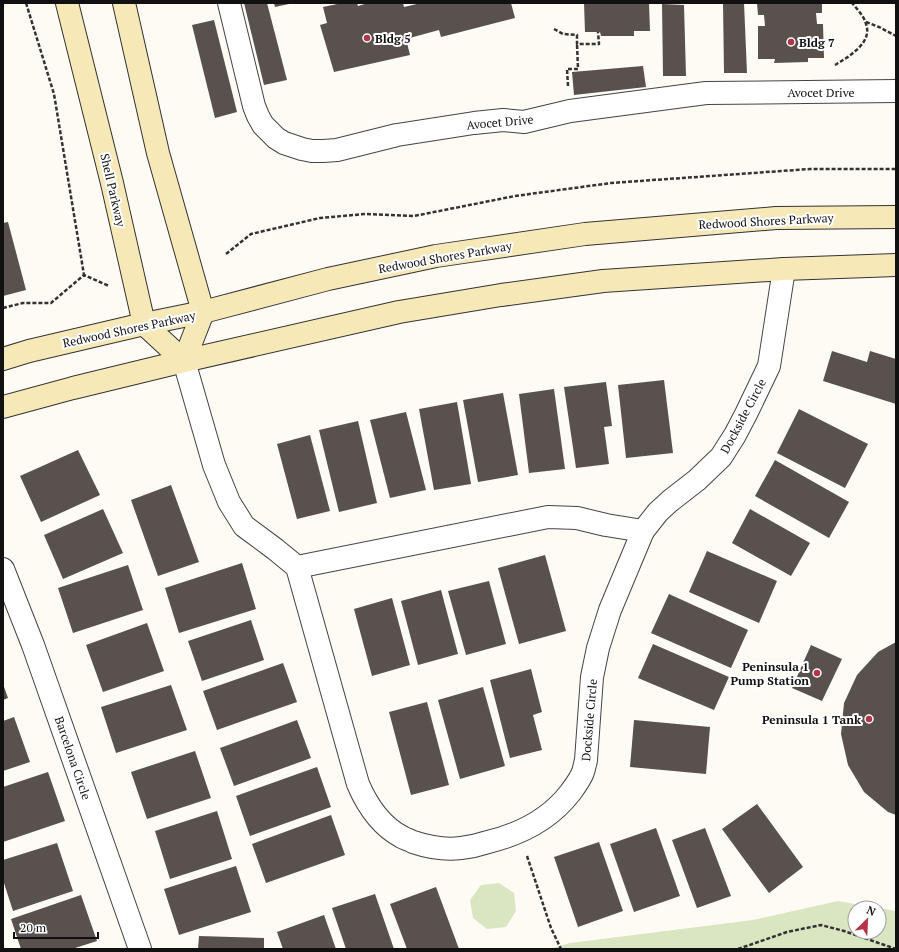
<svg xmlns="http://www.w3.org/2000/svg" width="899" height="952" font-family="'PT Serif',serif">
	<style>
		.green { fill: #d9e6c1 }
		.building { fill: #58514e }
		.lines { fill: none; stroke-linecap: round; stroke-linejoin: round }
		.street-casing { stroke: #444; stroke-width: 24 }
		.secondary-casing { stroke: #333; stroke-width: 24 }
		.path { stroke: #333; stroke-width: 2.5; stroke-dasharray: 4 2; stroke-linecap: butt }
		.street { stroke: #fff; stroke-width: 22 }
		.secondary { stroke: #f7e9b7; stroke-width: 22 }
		.poi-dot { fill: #b4354a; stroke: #fff; stroke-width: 1.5 }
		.labels { text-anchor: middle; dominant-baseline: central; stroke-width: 4; stroke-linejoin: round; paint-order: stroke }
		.poi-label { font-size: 12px; font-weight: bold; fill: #111; stroke: #fff; text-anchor: start }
		.street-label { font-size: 12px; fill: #111; stroke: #fff }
	</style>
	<rect width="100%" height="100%" fill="#fefbf5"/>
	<g class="green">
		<polygon points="499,883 514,893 516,911 506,927 487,929 473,918 470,900 481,885"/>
		<polygon points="838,901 877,908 855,908 855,932 879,932 879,908 896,911 896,949 549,949 570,943 753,920"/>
	</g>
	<g class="building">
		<polygon points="244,3 267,3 287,80 264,85"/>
		<polygon points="274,3 289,3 289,4 275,7"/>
		<polygon points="342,3 357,3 358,6 368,3 403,3 404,7 421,3 511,3 515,18 441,37 439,30 406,39 410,55 334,72 320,25 327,23 323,7"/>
		<polygon points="584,3 649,3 650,31 634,31 634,36 601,36 600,32 585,32"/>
		<polygon points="723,3 744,3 747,73 724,73"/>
		<polygon points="757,3 822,3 822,13 816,13 817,24 823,24 824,58 808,58 808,62 774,63 775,59 758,59 758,26 765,26 764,15 758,15"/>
		<polygon points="662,4 684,5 686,76 663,76"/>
		<polygon points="214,20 237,112 215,118 192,25"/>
		<polygon points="643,66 646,87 574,95 572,72"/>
		<polygon points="8,222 26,290 3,296 3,223"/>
		<polygon points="832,351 867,362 870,351 896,359 896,404 823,381"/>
		<polygon points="664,380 673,453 626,458 618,385"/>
		<polygon points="606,382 612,426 604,427 609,464 576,468 564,387"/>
		<polygon points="554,389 565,469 529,473 519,394"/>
		<polygon points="503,393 518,475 478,482 463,400"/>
		<polygon points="457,402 471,484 434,490 419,409"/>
		<polygon points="799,409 868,444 845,488 777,453"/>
		<polygon points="406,412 426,490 390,498 370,420"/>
		<polygon points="358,421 377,503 339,512 319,430"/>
		<polygon points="310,435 330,511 297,519 277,444"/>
		<polygon points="78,450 100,495 41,522 20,476"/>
		<polygon points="775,460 849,502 829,538 755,496"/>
		<polygon points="171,485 199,562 158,576 131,500"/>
		<polygon points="103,509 123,553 63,579 44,535"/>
		<polygon points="750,509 810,543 791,576 732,543"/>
		<polygon points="707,551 777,581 759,623 689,592"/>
		<polygon points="545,555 566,631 519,644 498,568"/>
		<polygon points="242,563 256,609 179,633 165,588"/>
		<polygon points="128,565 143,610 73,633 58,588"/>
		<polygon points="489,581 506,644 466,655 448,591"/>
		<polygon points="441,590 458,654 418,665 401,601"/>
		<polygon points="669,594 748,630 731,668 651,633"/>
		<polygon points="392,598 410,665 372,676 354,609"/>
		<polygon points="251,620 264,660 202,681 188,641"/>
		<polygon points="147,623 164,671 103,692 86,645"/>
		<polygon points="896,642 896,815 888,812 864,792 848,765 841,734 844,703 857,675 878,652"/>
		<polygon points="653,644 729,677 714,710 638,678"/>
		<polygon points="811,645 842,659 822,701 792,688"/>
		<polygon points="283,663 297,702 217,730 203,691"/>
		<polygon points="531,669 542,712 533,715 542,750 510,758 490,680"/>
		<polygon points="3,684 8,698 3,700"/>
		<polygon points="171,685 187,730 116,753 101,707"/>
		<polygon points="483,687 505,766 460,779 438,700"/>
		<polygon points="427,702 449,785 411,795 389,712"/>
		<polygon points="14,717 30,762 3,771 3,721"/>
		<polygon points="297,720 311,758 234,786 220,748"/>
		<polygon points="634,720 710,727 706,774 630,767"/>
		<polygon points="195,751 211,798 147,819 131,772"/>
		<polygon points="317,767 331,807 250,836 236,796"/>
		<polygon points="48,772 65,821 3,842 3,787"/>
		<polygon points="757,804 803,867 769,893 722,829"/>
		<polygon points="217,811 232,859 170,879 155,831"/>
		<polygon points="331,815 345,855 266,883 252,844"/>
		<polygon points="656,828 680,896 634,912 610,844"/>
		<polygon points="705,828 731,896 697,908 672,840"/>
		<polygon points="599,842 623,911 578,927 554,857"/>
		<polygon points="57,843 73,891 13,911 3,880 3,860"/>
		<polygon points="236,866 251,912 179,935 164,889"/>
		<polygon points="436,887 459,949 407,949 390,904"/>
		<polygon points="375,894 394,949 346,949 332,908"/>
		<polygon points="81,895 97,941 72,949 21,949 11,919"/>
		<polygon points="324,915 336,949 283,949 277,932"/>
		<polygon points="199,936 264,938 264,949 198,949"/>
	</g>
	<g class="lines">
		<defs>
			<g id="street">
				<polyline points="229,3 254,106 258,116 263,125 276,138 284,143 302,149 312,151 323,151 337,150 397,135 474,123 503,120 524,122 570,111 706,93 896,91"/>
				<path d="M184,361l30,104 15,37 15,24 31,23 22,18 61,217c9,21 23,42 44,53 3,2 8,3 11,5 15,5 32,8 48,6 9,-1 18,-3 27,-6 33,-8 61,-22 82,-49 5,-7 10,-13 13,-21 1,-3 2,-8 3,-12l6,-83 6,-29 12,-38 33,-79 15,-19 12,-11 27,-21 24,-23 14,-22 11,-21 23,-48 15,-97"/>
				<polyline points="297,567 548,517 577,518 606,525 643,531"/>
				<polyline points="3,569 33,645 140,949"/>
			</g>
			<g id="secondary">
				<polyline points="67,3 112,183 144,324 184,361"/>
				<polyline points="124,3 158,153 203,312 184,361"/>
				<polyline points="3,359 29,351 144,324 203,312 328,279 436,256 585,234 776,218 896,217"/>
				<polyline points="3,407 73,388 184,361 399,312 501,295 603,281 784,269 896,265"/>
			</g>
		</defs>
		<use href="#street" class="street-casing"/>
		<use href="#secondary" class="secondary-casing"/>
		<g class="path">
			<polyline points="26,3 54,94 84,275"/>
			<polyline points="866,22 879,27 896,36"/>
			<polyline points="554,29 563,34 577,35 577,44 599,44 598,32"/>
			<path d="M835,65c13,-8 38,-22 31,-41 -2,-8 -9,-15 -14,-21"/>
			<polyline points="568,86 567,69 578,69 577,44"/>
			<polyline points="226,254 251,234 320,218 365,214 414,216 515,196 611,183 810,169 896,169"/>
			<polyline points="3,308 23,303 51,303 84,275 109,286"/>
			<polyline points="527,856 551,928 561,949"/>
			<polyline points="738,949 787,932 821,925 844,931 896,949"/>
		</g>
		<use href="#street" class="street"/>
		<use href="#secondary" class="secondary"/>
	</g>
	<g class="poi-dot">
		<circle cx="367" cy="38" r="4"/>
		<circle cx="791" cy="42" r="4"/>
		<circle cx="817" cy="673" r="4"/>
		<circle cx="869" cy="719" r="4"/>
	</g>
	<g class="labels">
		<g class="poi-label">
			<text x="375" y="38">Bldg 5</text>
			<text x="799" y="42">Bldg 7</text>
			<text x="809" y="666" text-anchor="end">Peninsula 1<tspan x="809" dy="14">Pump Station</tspan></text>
			<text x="861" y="719" text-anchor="end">Peninsula 1 Tank</text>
		</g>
		<g class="street-label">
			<text x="821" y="92">Avocet Drive</text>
			<text transform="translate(500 122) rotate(-5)">Avocet Drive</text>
			<text transform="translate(113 190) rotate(77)">Shell Parkway</text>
			<text transform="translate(766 221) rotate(-3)">Redwood Shores Parkway</text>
			<text transform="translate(445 257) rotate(-10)">Redwood Shores Parkway</text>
			<text transform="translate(129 329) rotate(-12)">Redwood Shores Parkway</text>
			<text transform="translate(743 416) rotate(-62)">Dockside Circle</text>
			<text transform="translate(589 720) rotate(-85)">Dockside Circle</text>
			<text transform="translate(73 758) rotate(71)">Barcelona Circle</text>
		</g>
	</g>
	<rect width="899" height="952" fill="none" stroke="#111111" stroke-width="8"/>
	<g transform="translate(867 920) rotate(24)"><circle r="19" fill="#ffffff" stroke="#a0a0a0"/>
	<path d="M0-3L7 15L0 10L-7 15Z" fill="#b4354a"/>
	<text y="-6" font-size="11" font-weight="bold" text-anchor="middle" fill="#111111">N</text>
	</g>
	<path d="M14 932v6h84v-6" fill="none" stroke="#111111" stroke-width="2"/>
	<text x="20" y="932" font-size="12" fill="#111111" stroke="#ffffff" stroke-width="3" paint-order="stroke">20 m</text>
</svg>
